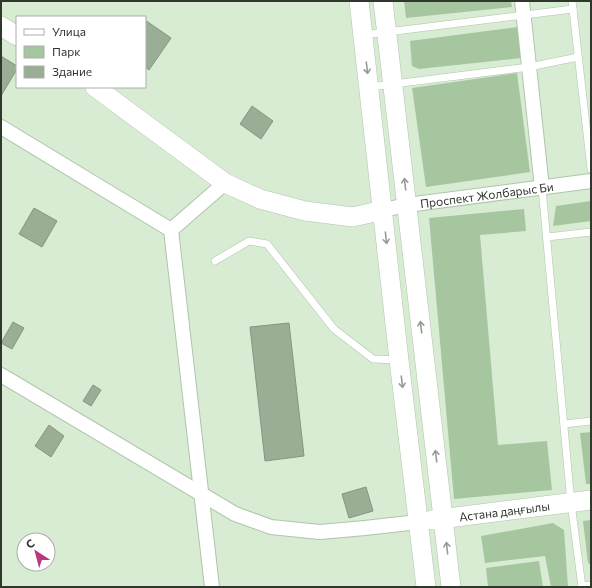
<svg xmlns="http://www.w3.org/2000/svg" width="592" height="588" font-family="Commissioner,sans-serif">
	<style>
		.green { fill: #a6c6a0 }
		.building { fill: #9aae96; stroke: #849780 }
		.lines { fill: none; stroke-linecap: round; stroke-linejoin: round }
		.lane-casing { stroke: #b0c5ac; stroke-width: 8 }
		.street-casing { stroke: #b0c5ac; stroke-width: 16 }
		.secondary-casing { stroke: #b0c5ac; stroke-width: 20 }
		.lane { stroke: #fff; stroke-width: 7 }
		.street { stroke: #fff; stroke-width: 14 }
		.secondary { stroke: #fff; stroke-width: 19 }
		.oneway { stroke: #989c96 }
		.labels { text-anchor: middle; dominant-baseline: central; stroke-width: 4; stroke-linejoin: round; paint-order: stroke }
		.street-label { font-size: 12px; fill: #30382e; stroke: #fff }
	</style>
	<rect width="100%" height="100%" fill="#d7ecd3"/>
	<g class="green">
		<polygon points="404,1 511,1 512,7 406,18"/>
		<polygon points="517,27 522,58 419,69 412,66 410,41"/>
		<polygon points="517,73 530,172 426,187 412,88"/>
		<polygon points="591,201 591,221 553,226 556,206"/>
		<polygon points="524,209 526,231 480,235 498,445 547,441 552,490 454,499 429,218"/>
		<polygon points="591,432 591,484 586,484 580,433"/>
		<polygon points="591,520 591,565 588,563 583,521"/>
		<polygon points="553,523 564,530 568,587 551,587 545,556 485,563 481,536"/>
		<polygon points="539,561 543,587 488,587 486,568"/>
	</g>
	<g class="building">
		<polygon points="145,20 171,38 149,70 145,67"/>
		<polygon points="1,56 17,66 17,69 1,96"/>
		<polygon points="252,106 273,121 261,139 240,124"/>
		<polygon points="34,208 57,221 42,247 19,234"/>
		<polygon points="13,322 24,328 12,349 1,343"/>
		<polygon points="289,323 304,456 265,461 250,327"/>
		<polygon points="93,385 101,390 91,406 83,401"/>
		<polygon points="49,425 64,436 51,457 35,446"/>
		<polygon points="366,487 373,511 349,518 342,494"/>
	</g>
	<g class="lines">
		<defs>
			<g id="lane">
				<polyline points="572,1 591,169"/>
				<polyline points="363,35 573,9"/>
				<polyline points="370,87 529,67 578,57"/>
				<polyline points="542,188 571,503 582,587"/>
				<polyline points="547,237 591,232"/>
				<polyline points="215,261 249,241 267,244 334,329 373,359 398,360"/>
				<polyline points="564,424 591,421"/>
				<polyline points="582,586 591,585"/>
			</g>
			<g id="street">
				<polyline points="522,1 542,188"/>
				<polyline points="1,127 171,230 225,183"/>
				<path id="s1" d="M383,210l24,-5 184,-24"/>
				<polyline points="171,230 212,587"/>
				<polyline points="1,375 235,514 271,527 320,532 365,528 418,522"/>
			</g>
			<g id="secondary">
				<polyline points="359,1 399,360 426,587"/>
				<polyline points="383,1 451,587"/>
				<polyline points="1,26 17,36"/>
				<polyline points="95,87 225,183 260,199 305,211 353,217 383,210"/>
				<path id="s2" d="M432,520l159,-20"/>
			</g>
		</defs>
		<use href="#lane" class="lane-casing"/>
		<use href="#street" class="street-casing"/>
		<use href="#secondary" class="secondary-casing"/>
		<use href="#lane" class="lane"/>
		<use href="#street" class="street"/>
		<use href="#secondary" class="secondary"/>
	</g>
	<defs><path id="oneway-shaft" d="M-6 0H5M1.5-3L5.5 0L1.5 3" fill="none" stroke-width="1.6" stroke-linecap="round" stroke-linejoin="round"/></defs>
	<g class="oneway">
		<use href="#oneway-shaft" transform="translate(367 68) rotate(83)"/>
		<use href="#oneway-shaft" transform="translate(405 184) rotate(-97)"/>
		<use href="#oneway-shaft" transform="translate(386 238) rotate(84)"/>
		<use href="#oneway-shaft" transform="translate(421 327) rotate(-97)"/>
		<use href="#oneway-shaft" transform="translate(402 382) rotate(83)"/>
		<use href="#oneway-shaft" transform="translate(436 456) rotate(-97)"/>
		<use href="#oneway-shaft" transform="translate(447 548) rotate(-96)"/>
	</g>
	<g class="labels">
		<g class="street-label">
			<text stroke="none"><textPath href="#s1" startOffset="105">Проспект Жолбарыс Би</textPath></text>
			<text stroke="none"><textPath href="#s2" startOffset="73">Астана даңғылы</textPath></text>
		</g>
	</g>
	<rect width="592" height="588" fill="none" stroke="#30382e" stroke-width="4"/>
	<rect x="16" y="16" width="130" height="72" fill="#ffffff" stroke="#acafab"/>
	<rect x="24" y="29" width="20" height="6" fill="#ffffff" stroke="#acafab"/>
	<text x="52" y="36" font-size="12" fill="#30382e">Улица</text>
	<rect x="24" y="46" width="20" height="12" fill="#a6c6a0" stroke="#acafab"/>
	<text x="52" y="56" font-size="12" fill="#30382e">Парк</text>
	<rect x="24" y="66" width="20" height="12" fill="#9aae96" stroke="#acafab"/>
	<text x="52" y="76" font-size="12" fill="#30382e">Здание</text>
	<g transform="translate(36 552) rotate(324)"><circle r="19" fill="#ffffff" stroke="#acafab"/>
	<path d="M0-3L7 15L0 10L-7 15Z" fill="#ba3880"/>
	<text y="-6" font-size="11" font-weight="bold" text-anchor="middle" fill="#30382e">С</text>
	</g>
</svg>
